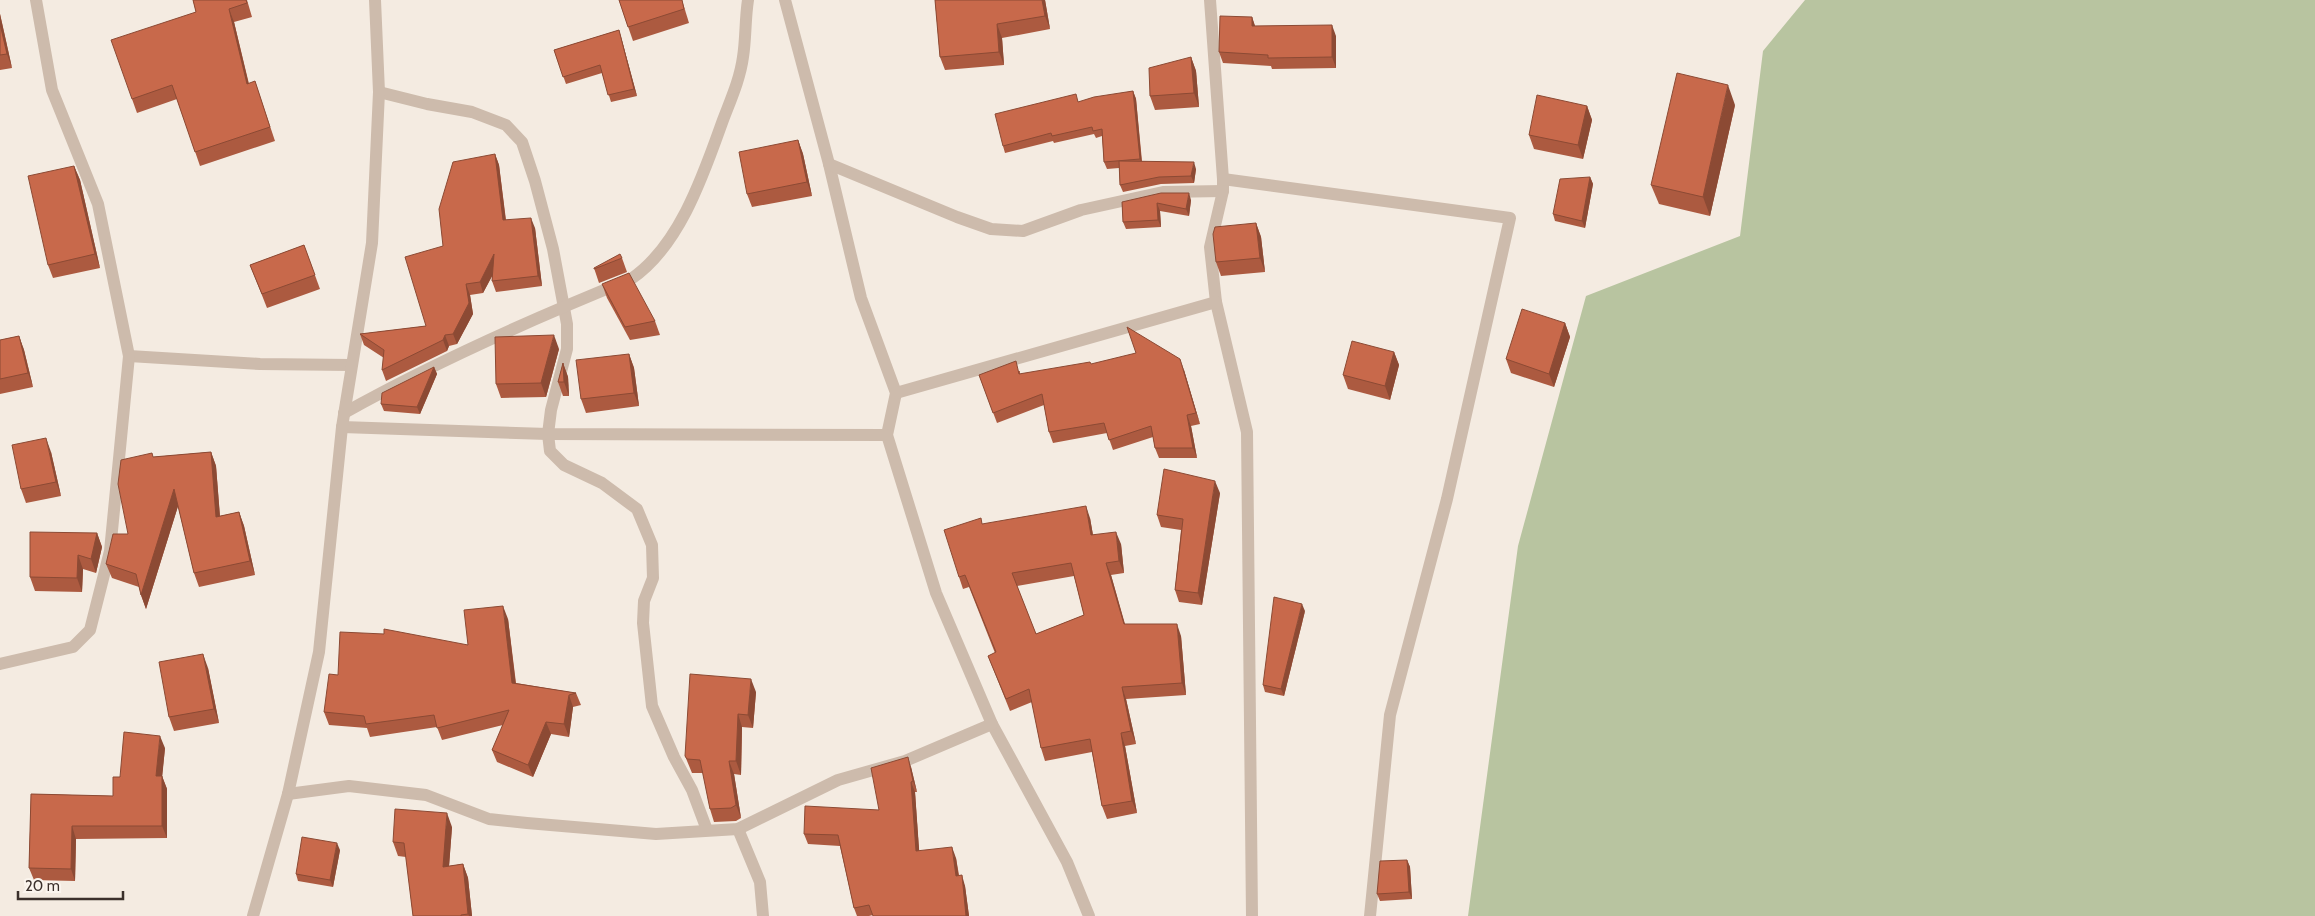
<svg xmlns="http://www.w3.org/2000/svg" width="2315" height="916" font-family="Cabin,sans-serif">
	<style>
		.green { fill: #b8c4a0 }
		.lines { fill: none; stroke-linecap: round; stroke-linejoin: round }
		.service { stroke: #cdbbac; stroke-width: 12 }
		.minor { stroke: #cdbbac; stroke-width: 12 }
		.wall { fill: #ac5a40; fill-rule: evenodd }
		.shaded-wall { fill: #8c4a34 }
		.building { fill: #c8694b; stroke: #8c4a34; fill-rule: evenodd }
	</style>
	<rect width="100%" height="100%" fill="#f4ebe1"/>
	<polygon class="green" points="1805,0 2315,0 2315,916 1468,916 1518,546 1586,296 1740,236 1763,51"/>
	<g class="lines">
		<g class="service">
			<polyline points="129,356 260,364 351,365"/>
			<polyline points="0,664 73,647 90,630 110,551 129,356 98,204 52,90 36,0"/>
		</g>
		<g class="minor">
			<polyline points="785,0 829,164 861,298 896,393 887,435 936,593 992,724 1067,862 1089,916"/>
			<polyline points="1210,0 1223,179 1223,191 1210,247 1216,302 1247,432 1252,916"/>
			<polyline points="379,92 427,104 472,112 506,125 522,142 535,181 553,249 567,324 567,349 551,410 548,434 550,451 564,465 602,483 637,509 652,545 653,578 644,601 643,623 652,706 674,757 692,790 707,830"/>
			<polyline points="829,164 957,217 991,229 1023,231 1081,210 1163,192 1223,191"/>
			<polyline points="1223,179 1510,218 1447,499 1390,715 1370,916"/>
			<polyline points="896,393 1216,302"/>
			<path d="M344,413c93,-52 188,-94 287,-134 49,-33 73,-106 92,-159 8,-21 17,-41 20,-63 3,-19 2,-38 5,-57"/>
			<polyline points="342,427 548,434 887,435"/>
			<polyline points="288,794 349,786 426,795 489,819 527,823 656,834 738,829 838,780 905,761 992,724"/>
			<polyline points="738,829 760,882 763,916"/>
			<polyline points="253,916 288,794 319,652 342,427 372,243 379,92 375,0"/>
		</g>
	</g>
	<g class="wall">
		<polygon points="193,0 247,0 252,17 234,22 249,84 255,81 275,141 200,166 177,99 137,113 132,99 196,12"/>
		<polygon points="619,0 682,0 689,23 633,41"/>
		<polygon points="935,0 1045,0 1050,29 1002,38 1004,65 945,70 940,57"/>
		<polygon points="0,14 12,68 0,70"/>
		<polygon points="1252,17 1255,26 1336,36 1336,68 1272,69 1271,66 1223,63 1219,52"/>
		<polygon points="619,30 621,37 637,96 611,102 602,73 566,84 554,50"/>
		<polygon points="1191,57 1196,71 1199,107 1155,110 1150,96"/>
		<polygon points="1133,91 1136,99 1142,161 1196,169 1194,183 1161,184 1123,192 1120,185 1119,168 1107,169 1104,162 1102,136 1096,138 1094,134 1054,143 1053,141 1005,153 1003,146 1079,102"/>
		<polygon points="1735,105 1710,216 1659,204 1651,185"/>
		<polygon points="1587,106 1592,120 1583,159 1534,149 1529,135"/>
		<polygon points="798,140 803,154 812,196 752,207 747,194"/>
		<polygon points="495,154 499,165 506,220 535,228 542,286 496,292 492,281 492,276 483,293 470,295 473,314 457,344 449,346 447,351 386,381 382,370 384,358 364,345 360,334 426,326 443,246"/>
		<polygon points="74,166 80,180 100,268 53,278 48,265"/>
		<polygon points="1590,177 1593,184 1585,228 1555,221 1553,214"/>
		<polygon points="1191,200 1189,216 1160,211 1161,227 1126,229 1123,222 1122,202"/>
		<polygon points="1256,223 1261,237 1265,272 1221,276 1216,262"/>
		<polygon points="304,245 320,289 267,308 250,265"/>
		<polygon points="622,258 627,272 599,283 594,268"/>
		<polygon points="602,284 655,321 660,335 630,340 607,298"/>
		<polygon points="1565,323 1570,337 1554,387 1511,373 1506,359"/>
		<polygon points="19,336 24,350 33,387 0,394 0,340"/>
		<polygon points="559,349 546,397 501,398 496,384"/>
		<polygon points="1394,352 1399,365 1390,400 1348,389 1343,375"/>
		<polygon points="629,354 634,368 639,406 586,413 581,399"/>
		<polygon points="563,363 568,377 569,396 563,396 558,382"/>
		<polygon points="1091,364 1184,370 1200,424 1191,426 1197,458 1159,458 1155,448 1153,437 1113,450 1107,433 1053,443 1049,432 1044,405 997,423 979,375 1020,371 1020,374"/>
		<polygon points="434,367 437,374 420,414 384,411 381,404"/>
		<polygon points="51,452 61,496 26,503 21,489"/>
		<polygon points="211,452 216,466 220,516 239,512 244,526 255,575 199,587 194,573 178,506 146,609 141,595 139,587 112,578 106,564 128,534 153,457"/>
		<polygon points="1220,493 1202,605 1179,602 1175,590 1181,530 1161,527 1157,515"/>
		<path d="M1090,518l3,17 28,9 3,29 -13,2 14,49 56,12 5,59 -60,4 10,45 -11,2 12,67 -30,6 -5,-13 -10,-54 -47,9 -4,-13 -9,-46 -22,9 -22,-55 7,-3 -26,-66 -6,2 -4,-12 24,-53zM1074,576l10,39 -48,19 -19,-48z"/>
		<polygon points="97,533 102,547 96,573 83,569 82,592 35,591 30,577"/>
		<polygon points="1305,611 1284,696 1265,692 1263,685"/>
		<polygon points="508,619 516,683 576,693 581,705 573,707 569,737 551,734 533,777 497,762 492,750 503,725 442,740 437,727 370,737 367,728 329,725 324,712 338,675 468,645"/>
		<polygon points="208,668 219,723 174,731 169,717"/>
		<polygon points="756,692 753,728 742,727 741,775 734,774 741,818 736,821 714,822 710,809 703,773 692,773 685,756"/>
		<polygon points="165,748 162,776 167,789 167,838 76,839 75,881 34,880 29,868 31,794 113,796 120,777"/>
		<polygon points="911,767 917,792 915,792 919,851 956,858 959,875 965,886 969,916 873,916 873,915 869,916 857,916 854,908 840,846 808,844 804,834 879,810"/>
		<polygon points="452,827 449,866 463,864 468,878 472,916 413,916 406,857 398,856 393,842"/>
		<polygon points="340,850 333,887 298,881 296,874"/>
		<polygon points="1407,860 1410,867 1412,899 1380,901 1377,894"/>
	</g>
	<g class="shaded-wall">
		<polygon points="1042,0 1045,0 1050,29 1045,16"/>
		<polygon points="229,9 234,22 252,98 247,84"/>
		<polygon points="0,14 12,68 7,54 0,24"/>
		<polygon points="1252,17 1256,29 1252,26"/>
		<polygon points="997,24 1002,38 1004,65 999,52"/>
		<polygon points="1332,25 1336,36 1336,68 1332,57"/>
		<polygon points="619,30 621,37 637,96 634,89"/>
		<polygon points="1191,57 1196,71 1199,107 1194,93"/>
		<polygon points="1728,85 1735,105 1710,216 1703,197"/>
		<polygon points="1133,91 1136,99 1142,166 1140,159"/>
		<polygon points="1587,106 1592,120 1583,159 1578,145"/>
		<polygon points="798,140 803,154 812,196 807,182"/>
		<polygon points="495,154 499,165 507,231 503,220"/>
		<polygon points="1194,162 1196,169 1194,183 1191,176"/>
		<polygon points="74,166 80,180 100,268 95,254"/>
		<polygon points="1590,177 1593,184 1585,228 1582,221"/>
		<polygon points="1189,193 1191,200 1189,216 1186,209"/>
		<polygon points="1157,203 1160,211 1161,227 1158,220"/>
		<polygon points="531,218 535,228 542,286 538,276"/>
		<polygon points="1256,223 1261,237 1265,272 1260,258"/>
		<polygon points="494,254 498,265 483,293 480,282"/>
		<polygon points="466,284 470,295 473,314 457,344 453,334"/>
		<polygon points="1565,323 1570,337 1554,387 1549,374"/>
		<polygon points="445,335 449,346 447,351 443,340"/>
		<polygon points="554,335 559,349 546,397 541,383"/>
		<polygon points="19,336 24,350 33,387 28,373"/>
		<polygon points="1394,352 1399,365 1390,400 1385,386"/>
		<polygon points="629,354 634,368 639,406 634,393"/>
		<polygon points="1180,359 1184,370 1200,424 1196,413"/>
		<polygon points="563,363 568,377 569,396 564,382"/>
		<polygon points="434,367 437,374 420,414 417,407"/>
		<polygon points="1187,415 1191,426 1197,458 1193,448"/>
		<polygon points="46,438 51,452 61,496 56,482"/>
		<polygon points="211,452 216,466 221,531 216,517"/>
		<polygon points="1215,481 1220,493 1202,605 1198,593"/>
		<polygon points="174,489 179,503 146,609 141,595"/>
		<polygon points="1086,506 1090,518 1095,547 1091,535"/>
		<polygon points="239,512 244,526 255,575 250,561"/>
		<polygon points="1116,532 1121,544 1124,573 1119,561"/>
		<polygon points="97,533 102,547 96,573 91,559"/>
		<polygon points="78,555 83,569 82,592 77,578"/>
		<polygon points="1106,563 1111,575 1128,636 1124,624"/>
		<polygon points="1302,604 1305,611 1284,696 1281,689"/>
		<polygon points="503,606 508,619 517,695 512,683"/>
		<polygon points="1177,624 1181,636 1186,695 1182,683"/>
		<polygon points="203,654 208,668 219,723 214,709"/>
		<polygon points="751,679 756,692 753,728 748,715"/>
		<polygon points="1122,687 1126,699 1136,744 1131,731"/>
		<polygon points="569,695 573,707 569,737 564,724"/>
		<polygon points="738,714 742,727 741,775 736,761"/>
		<polygon points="546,722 551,734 533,777 528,765"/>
		<polygon points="1121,733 1125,746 1137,813 1132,801"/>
		<polygon points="160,736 165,748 161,789 156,776"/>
		<polygon points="908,757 911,767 917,792 913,781"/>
		<polygon points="729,761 734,774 741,818 736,805"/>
		<polygon points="162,776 167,789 167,838 162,826"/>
		<polygon points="911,782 915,792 920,862 916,851"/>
		<polygon points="447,813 452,827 448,880 443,867"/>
		<polygon points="72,826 76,839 75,881 71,869"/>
		<polygon points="337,843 340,850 333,887 330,880"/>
		<polygon points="952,847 956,858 960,886 956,876"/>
		<polygon points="1407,860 1410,867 1412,899 1409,892"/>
		<polygon points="463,864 468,878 472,916 469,916 468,914"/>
		<polygon points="962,875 965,886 969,916 966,916"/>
	</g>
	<g class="building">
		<polygon points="193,0 246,0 247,3 229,9 247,84 255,81 270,127 195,152 172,85 132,99 111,40 196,12"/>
		<polygon points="619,0 682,0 684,9 628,27"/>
		<polygon points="935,0 1042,0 1045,16 997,24 999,52 940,57"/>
		<polygon points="1220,16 1252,17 1252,26 1332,25 1332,57 1268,58 1268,55 1219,52"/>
		<polygon points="0,24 7,54 0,55"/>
		<polygon points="619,30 634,89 608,95 600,65 563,77 554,50"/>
		<polygon points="1191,57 1194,93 1150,96 1149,68"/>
		<polygon points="1677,73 1728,85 1703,197 1651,185"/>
		<polygon points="1133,91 1140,159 1104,162 1102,129 1093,131 1092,127 1052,136 1051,133 1003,146 995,114 1076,94 1078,102 1094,97"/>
		<polygon points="1537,95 1587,106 1578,145 1529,135"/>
		<polygon points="798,140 807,182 747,194 739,152"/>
		<polygon points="495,154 503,220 531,218 538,276 492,281 494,254 480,282 466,284 469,303 453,334 445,335 443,340 382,370 384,350 360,334 426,326 405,257 443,246 439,209 453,162"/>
		<polygon points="1119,161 1194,162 1191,176 1159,177 1120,185"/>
		<polygon points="74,166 95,254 48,265 28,176"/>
		<polygon points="1590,177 1582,221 1553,214 1560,179"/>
		<polygon points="1161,193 1189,193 1186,209 1157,203 1158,220 1123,222 1122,202"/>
		<polygon points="1256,223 1260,258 1216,262 1213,234 1215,227"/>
		<polygon points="304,245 315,275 262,294 250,265"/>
		<polygon points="620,254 622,258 594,269 594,268"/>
		<polygon points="629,273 655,321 625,327 602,284"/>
		<polygon points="1522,309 1565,323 1549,374 1506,359"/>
		<polygon points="1127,327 1180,359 1196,413 1187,415 1193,448 1155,448 1151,426 1109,440 1104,423 1049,432 1042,394 993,413 979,375 1016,361 1019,374 1090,362 1091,364 1136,353"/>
		<polygon points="554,335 541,383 496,384 495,337"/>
		<polygon points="19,336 28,373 0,379 0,340"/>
		<polygon points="1352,341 1394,352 1385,386 1343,375"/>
		<polygon points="629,354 634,393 581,399 576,360"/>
		<polygon points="563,363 564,382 558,382"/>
		<polygon points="434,367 417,407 381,404 382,393"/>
		<polygon points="46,438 56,482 21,489 12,445"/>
		<polygon points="211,452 216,517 239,512 250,561 194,573 174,489 141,595 136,574 106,564 113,534 128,534 118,484 121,460 152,453 153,457"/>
		<polygon points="1164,469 1215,481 1198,593 1175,590 1183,519 1157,515"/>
		<path d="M1086,506l5,29 25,-3 3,29 -13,2 18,61h53l5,59 -60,4 9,44 -10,2 11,68 -30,5 -12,-67 -49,9 -12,-59 -23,10 -18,-43 8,-4 -31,-77 -6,2 -15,-47 37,-12 1,6zM1071,563l13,52 -48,19 -24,-61z"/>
		<polygon points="30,532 97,533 91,559 78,555 77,578 30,577"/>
		<polygon points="1274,597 1302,604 1281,689 1263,685"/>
		<polygon points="503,606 512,683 576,693 569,695 564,724 546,722 528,765 492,750 509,710 437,728 434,715 366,724 364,716 324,712 329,674 338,675 340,632 384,634 384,629 468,645 464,610"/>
		<polygon points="203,654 214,709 169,717 159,662"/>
		<polygon points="690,674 751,679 748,715 738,714 736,761 729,761 736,805 731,808 710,809 700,760 687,759 685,756"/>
		<polygon points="124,732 160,736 156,776 162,776 162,826 72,826 71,869 29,868 31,794 113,796 113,777 120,777"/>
		<polygon points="908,757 913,781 911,782 916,851 952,847 956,876 962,875 966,916 873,916 869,905 854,908 838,835 804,834 805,806 879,810 871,768"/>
		<polygon points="395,809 447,813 443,867 463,864 468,914 461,915 461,916 413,916 404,843 393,842"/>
		<polygon points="302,837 337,843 330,880 296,874"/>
		<polygon points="1407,860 1409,892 1377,894 1380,861"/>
	</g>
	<path d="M18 891v8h105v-8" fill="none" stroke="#3b302b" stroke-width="2.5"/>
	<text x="25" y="891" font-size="15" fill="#3b302b" stroke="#fbf5ee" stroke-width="4" paint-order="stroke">20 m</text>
</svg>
